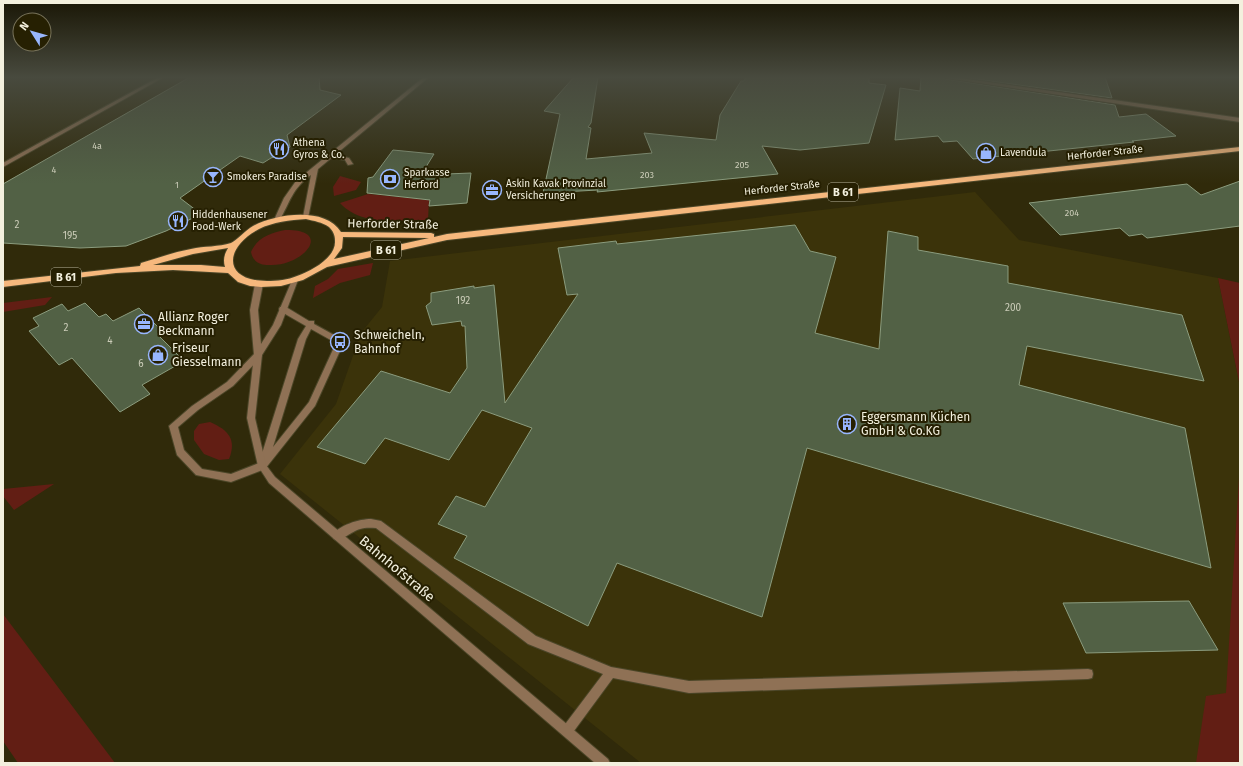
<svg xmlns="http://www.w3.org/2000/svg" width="1243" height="766" font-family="'Fira Sans',sans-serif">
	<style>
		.built { fill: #3b330a }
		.green { fill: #621e14 }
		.building { fill: #526145; stroke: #8b9c7e }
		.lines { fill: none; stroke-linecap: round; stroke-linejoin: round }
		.service-casing { stroke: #4b4628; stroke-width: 2 }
		.minor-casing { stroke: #4b4628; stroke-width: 2 }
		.tertiary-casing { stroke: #4b4628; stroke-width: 2 }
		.primary-casing { stroke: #4b4628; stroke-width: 2 }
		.service { fill: #8f7155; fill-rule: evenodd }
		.minor { fill: #8f7155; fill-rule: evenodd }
		.tertiary { fill: #8f7155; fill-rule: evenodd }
		.primary { fill: #f6b87d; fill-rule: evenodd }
		.labels { text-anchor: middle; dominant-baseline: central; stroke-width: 4; stroke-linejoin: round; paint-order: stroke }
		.far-number-label { font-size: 9px; fill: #cbccb8 }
		.far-poi-label { font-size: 10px; fill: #f3f0de; stroke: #262002; text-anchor: start }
		.far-street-label { font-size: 10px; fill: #f3f0de; stroke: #262002 }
		.number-label { font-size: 10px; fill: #cbccb8 }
		.shield { fill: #262002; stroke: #b6b29c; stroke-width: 1 }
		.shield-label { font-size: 11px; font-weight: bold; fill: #f3f0de }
		.street-label { font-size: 12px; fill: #f3f0de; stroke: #262002 }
		.poi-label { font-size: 12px; fill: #f3f0de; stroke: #262002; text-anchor: start }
		.near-street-label { font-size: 14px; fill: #f3f0de; stroke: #262002 }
	</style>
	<rect width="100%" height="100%" fill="#302a0a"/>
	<polygon class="built" points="975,192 1019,240 1218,278 1240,387 1240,763 641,763 280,474 336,404 361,333 382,307 390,261"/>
	<g class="green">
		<polygon points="340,176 361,182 356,190 334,196 333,187"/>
		<path d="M368,194l61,6 -1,20c-29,1 -67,6 -88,-17z"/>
		<path d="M285,230c50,-1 18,37 -16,35 -9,0 -16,-3 -18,-13 6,-14 19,-19 34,-22z"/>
		<polygon points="373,263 370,275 340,283 313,298 315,286 328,279 338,269"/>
		<polygon points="1218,278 1240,283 1240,387"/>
		<polygon points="52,297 45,305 3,312 3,303"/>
		<path d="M210,422c18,8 27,17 19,37l-10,1 -15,-6 -10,-14v-9l5,-7z"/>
		<polygon points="1240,461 1240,763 1196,763 1206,696 1226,693"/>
		<polygon points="54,484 14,510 3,496 3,489"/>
		<polygon points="3,614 115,763 18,763 3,741"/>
	</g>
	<g class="building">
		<polygon points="190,77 319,77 320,90 341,95 287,135 290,147 278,156 271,158 263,163 240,156 180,198 201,214 166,231 126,246 80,248 3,243 3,184"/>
		<polygon points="574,77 598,77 591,123 588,127 591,128 586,159 652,153 644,133 716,140 720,115 741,81 744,81 746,77 869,77 869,83 886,85 869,143 800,150 762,146 778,174 597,192 598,190 543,193 560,114 544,111"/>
		<polygon points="921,77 943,77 946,79 1115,105 1119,117 1146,114 1176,136 1132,141 1134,142 973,159 957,141 943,142 938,136 895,140 900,88 920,91"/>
		<polygon points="961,77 1105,77 1112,98"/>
		<polygon points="393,150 434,154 421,175 471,173 467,203 429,206 430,200 367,193 368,178 373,177"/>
		<polygon points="1240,181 1240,226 1147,238 1142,234 1129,236 1120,228 1060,235 1029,203 1187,184 1201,195"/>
		<polygon points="795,225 810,251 836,257 815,333 879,349 888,231 918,237 918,250 1008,266 1008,283 1182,315 1204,381 1027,346 1019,385 1185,428 1211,568 807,448 762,617 617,563 588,626 454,558 467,536 438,524 456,496 485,507 532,428 482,410 449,460 385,438 365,464 317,447 381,371 450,393 467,368 465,326 462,326 461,321 432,325 426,306 431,302 431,293 474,286 474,288 494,285 505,403 578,294 567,295 558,248 616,241 617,244"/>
		<polygon points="85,303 99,317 106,314 113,321 139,308 162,331 157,334 184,361 142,385 150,394 120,412 72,358 59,365 29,331 39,326 33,318 62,304 68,311"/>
		<polygon points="1189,601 1218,650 1086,653 1063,603"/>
	</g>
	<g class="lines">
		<defs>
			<g id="service">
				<polygon points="329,154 349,158 353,164 348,165 345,160 327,157 326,156"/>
				<path d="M280,307h6l23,14h5v3l29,16 1,2 -29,64 -50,63 -34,13 -35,-7 -19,-20 -8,-29 23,-20 35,-24 28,-29 3,-1 4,3 -1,2 -28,29 -35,24 -20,17 6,23 18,19 29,5 28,-11 1,-1v-2l38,-121 8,-13 -26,-15 -1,-2zM311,329l25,14 -27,59 -36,45 33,-108z"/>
				<path d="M371,519l10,2 155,115 75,31 78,14 399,-12 4,1 1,4 -1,4 -4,1 -399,14 -76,-15 -42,57 -4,2 -4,-2 -2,-4 2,-4 40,-53 -75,-30 -152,-116c-22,-2 -21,6 -39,12l-3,-1 -2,-3c6,-11 28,-17 39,-17z"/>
			</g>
			<g id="minor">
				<polygon points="159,77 164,77 3,167 3,163"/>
				<polygon points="944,77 953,77 1240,118 1240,122 946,78"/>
				<polygon points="293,278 295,278 298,280 281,325 262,355 255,418 266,465 275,477 608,759 610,763 595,763 269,483 258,466 247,418 254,355 250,310 255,284 259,282 261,282 263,284 258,310 261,344 273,325"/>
			</g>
			<path id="tertiary" d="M424,77h5l-111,92 -10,49h-4l-1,-1 8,-42c-20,15 -20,26 -32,46h-4l-1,-1 10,-22 12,-17z"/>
			<path id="primary" d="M1240,147v4l-793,89 -120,27 -24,13 -22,6 -20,1 -11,-1 -12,-4 -10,-9 -55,-3 -57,3 -113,14v-6l137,-15 1,-3c17,-5 33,-11 50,-14 13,-3 28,-2 40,-6 5,-2 15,-13 22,-17 22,-12 72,-20 88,6l90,1 3,1v3l13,-3zM306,219c8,2 16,3 23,8 4,4 6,8 6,14 1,17 -24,30 -38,35 -9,4 -20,5 -30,5 -45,0 -43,-34 -8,-52 14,-7 31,-9 47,-10zM343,237l86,1 -95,21 8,-11zM228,248c-4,7 -5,12 -3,19l-24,-2h-48l40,-11z"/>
		</defs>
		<use href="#service" class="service-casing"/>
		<use href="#minor" class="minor-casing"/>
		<use href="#tertiary" class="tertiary-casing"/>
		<use href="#primary" class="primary-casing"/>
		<use href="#service" class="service"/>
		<use href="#minor" class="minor"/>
		<use href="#tertiary" class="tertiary"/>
		<use href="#primary" class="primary"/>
	</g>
	<linearGradient id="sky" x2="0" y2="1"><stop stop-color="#1a1706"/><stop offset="0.42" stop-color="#484a3e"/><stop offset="1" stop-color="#484a3e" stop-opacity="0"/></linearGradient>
	<rect width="1243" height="184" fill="url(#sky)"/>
	<defs>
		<symbol id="restaurant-ring" viewBox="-11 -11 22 22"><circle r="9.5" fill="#262002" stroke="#98b6fd" stroke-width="1.5"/><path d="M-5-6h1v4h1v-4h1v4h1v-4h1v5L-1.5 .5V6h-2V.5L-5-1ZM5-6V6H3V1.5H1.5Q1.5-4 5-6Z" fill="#98b6fd"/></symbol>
		<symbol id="shop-ring" viewBox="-11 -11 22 22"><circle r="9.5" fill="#262002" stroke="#98b6fd" stroke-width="1.5"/><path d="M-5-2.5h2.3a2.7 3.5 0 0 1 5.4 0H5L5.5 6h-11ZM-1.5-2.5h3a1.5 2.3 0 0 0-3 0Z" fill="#98b6fd"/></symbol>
		<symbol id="bar-ring" viewBox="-11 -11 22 22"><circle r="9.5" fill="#262002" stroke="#98b6fd" stroke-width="1.5"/><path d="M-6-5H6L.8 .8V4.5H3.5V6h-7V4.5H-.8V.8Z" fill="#98b6fd"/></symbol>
		<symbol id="bank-ring" viewBox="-11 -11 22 22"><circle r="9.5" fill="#262002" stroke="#98b6fd" stroke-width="1.5"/><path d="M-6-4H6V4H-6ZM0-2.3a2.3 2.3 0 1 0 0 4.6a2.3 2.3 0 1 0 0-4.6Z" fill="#98b6fd"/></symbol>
		<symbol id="office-ring" viewBox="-11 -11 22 22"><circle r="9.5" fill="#262002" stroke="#98b6fd" stroke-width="1.5"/><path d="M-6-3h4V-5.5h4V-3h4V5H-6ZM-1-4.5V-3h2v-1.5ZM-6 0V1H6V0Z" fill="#98b6fd"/></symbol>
		<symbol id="bus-ring" viewBox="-11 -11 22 22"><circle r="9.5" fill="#262002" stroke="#98b6fd" stroke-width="1.5"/><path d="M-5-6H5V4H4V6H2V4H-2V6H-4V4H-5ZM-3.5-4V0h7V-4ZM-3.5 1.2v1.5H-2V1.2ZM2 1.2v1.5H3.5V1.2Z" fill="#98b6fd"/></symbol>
		<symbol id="building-ring" viewBox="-11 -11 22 22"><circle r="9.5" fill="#262002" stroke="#98b6fd" stroke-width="1.5"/><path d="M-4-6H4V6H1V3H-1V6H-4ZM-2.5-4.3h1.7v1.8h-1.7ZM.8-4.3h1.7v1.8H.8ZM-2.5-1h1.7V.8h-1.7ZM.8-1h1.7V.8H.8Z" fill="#98b6fd"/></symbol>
	</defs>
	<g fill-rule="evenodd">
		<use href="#restaurant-ring" x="268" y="138" width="22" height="22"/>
		<use href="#shop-ring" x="975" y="142" width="22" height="22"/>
		<use href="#bar-ring" x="202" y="166" width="22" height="22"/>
		<use href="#bank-ring" x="379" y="168" width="22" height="22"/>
		<use href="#office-ring" x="481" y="179" width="22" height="22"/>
		<use href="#restaurant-ring" x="167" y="210" width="22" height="22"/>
		<use href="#office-ring" x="133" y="313" width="22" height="22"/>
		<use href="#bus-ring" x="329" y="331" width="22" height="22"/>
		<use href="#shop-ring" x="147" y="344" width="22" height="22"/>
		<use href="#building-ring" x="836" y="413" width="22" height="22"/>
	</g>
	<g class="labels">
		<g class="far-number-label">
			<text x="97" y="146">4a</text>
			<text x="742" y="165">205</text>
			<text x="54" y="170">4</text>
			<text x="647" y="175">203</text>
			<text x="177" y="185">1</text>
			<text x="1072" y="213">204</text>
		</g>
		<g class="far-poi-label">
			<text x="293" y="143">Athena<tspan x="293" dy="12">Gyros &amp; Co.</tspan></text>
			<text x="1000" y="153">Lavendula</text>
			<text x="404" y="173">Sparkasse<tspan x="404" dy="12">Herford</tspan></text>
			<text x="227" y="177">Smokers Paradise</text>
			<text x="506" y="184">Askin Kavak Provinzial<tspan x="506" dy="12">Versicherungen</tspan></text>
			<text x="192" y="215">Hiddenhausener<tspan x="192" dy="12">Food-Werk</tspan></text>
		</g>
		<g class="far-street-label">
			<text transform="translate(1105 153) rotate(-6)">Herforder Straße</text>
			<text transform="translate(782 188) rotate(-6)">Herforder Straße</text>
		</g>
		<g class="number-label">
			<text x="17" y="225">2</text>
			<text x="70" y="236">195</text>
			<text x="463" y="301">192</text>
			<text x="1013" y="308">200</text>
			<text x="66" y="328">2</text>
			<text x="110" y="341">4</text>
			<text x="141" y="364">6</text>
		</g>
		<g class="shield">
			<rect x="828" y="183" width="30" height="18" rx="3"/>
			<rect x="371" y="241" width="30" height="18" rx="3"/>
			<rect x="51" y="268" width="30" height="18" rx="3"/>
		</g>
		<g class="shield-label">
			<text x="843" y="192">B 61</text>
			<text x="386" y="250">B 61</text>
			<text x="66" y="277">B 61</text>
		</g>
		<g class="street-label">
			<text transform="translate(393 224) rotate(1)">Herforder Straße</text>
		</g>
		<g class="poi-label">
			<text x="158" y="317">Allianz Roger<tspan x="158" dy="14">Beckmann</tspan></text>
			<text x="354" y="335">Schweicheln,<tspan x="354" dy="14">Bahnhof</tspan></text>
			<text x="172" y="348">Friseur<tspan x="172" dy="14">Giesselmann</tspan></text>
			<text x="861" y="417">Eggersmann Küchen<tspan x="861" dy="14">GmbH &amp; Co.KG</tspan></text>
		</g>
		<g class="near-street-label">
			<text transform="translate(397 569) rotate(40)">Bahnhofstraße</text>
		</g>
	</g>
	<rect width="1243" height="766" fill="none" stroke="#f3f0de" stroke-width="8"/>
	<g transform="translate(32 32) rotate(307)"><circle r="19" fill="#262002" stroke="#78735a"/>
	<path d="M0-3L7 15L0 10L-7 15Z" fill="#98b6fd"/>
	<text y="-6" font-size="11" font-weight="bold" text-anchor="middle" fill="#f3f0de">N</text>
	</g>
</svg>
